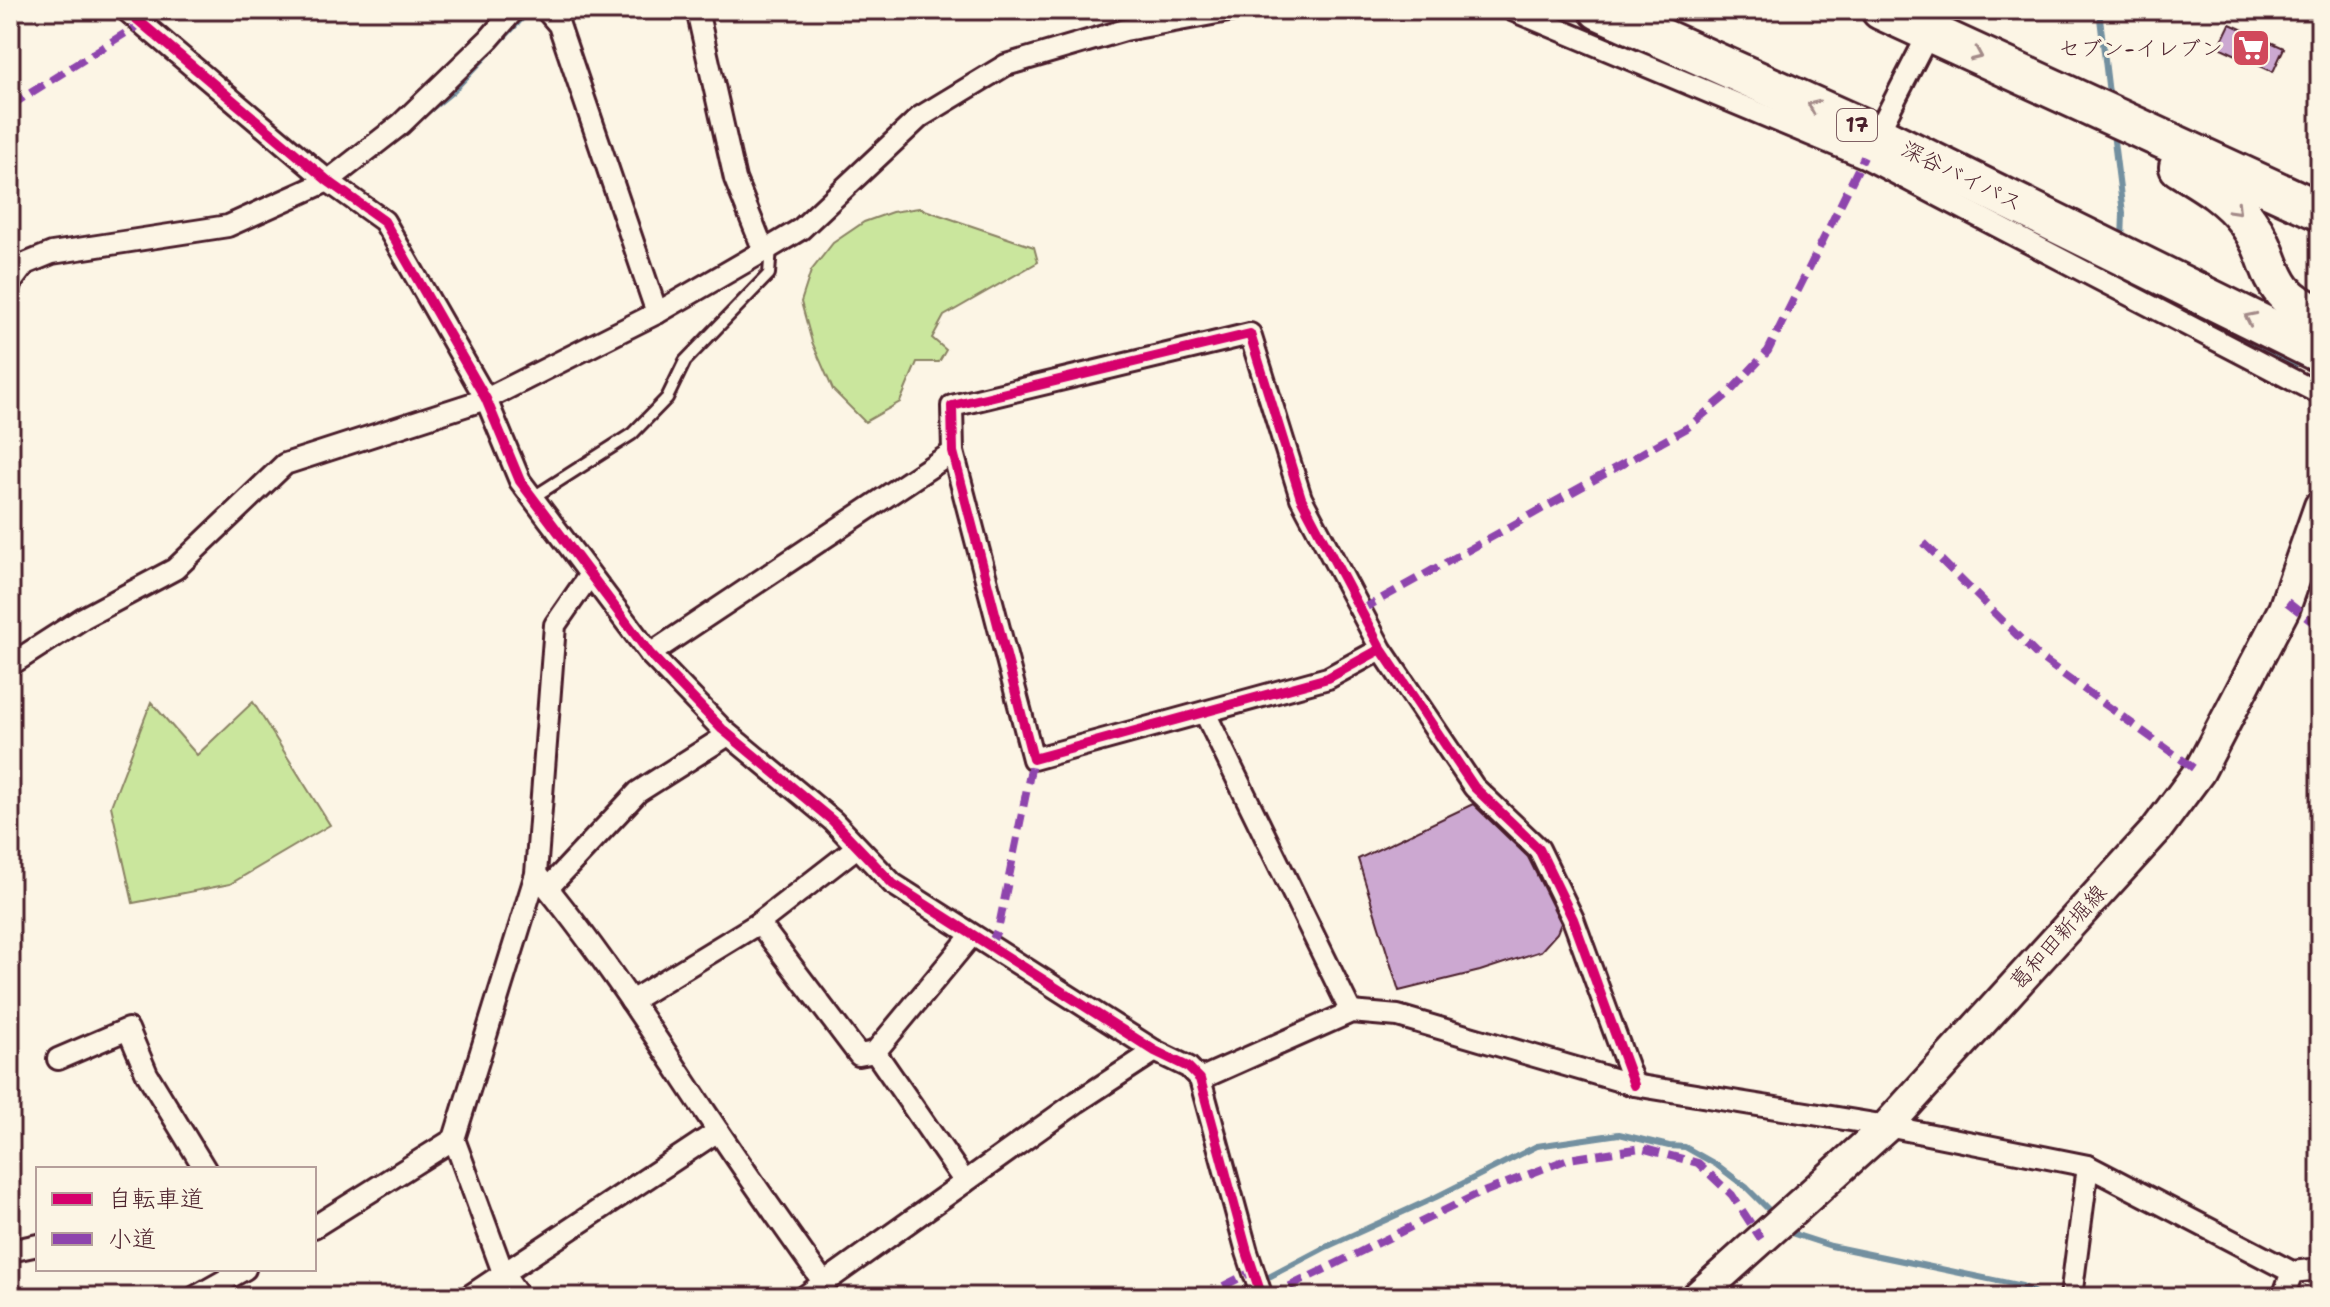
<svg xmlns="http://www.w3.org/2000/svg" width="2330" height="1307" font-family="'Shantell Sans','Klee One',sans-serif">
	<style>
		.green { fill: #cae69d; stroke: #8a8264; stroke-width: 2 }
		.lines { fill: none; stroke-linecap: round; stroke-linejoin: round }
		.stream { stroke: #7390a0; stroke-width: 6 }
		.building { fill: #cca8d1; stroke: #4a1f2b; stroke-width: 2 }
		.lane-casing { stroke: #4a1f2b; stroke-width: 16 }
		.street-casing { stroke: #4a1f2b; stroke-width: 26 }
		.secondary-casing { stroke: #4a1f2b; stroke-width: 36 }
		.highway-casing { stroke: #4a1f2b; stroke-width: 44 }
		.lane { stroke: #fcf5e5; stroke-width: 10 }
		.street { stroke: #fcf5e5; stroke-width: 20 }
		.secondary { stroke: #fcf5e5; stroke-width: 30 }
		.highway { stroke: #fcf5e5; stroke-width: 38 }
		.quiet { stroke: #8e44ad; stroke-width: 8; stroke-dasharray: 16 8; stroke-linecap: butt }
		.cycleway-casing { stroke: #fcf5e5; stroke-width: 15 }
		.cycleway { stroke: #d6006c; stroke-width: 10 }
		.oneway { stroke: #a38a88 }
		.labels { text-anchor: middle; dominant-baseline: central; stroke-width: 6; stroke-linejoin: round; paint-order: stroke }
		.shield { fill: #fcf5e5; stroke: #7f5f63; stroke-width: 2 }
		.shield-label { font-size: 20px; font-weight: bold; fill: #4a1f2b }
		.poi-label { font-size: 22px; fill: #4a1f2b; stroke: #fcf5e5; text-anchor: end }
		.street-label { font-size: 22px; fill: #4a1f2b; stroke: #fcf5e5 }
	</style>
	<rect width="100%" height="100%" fill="#fcf5e5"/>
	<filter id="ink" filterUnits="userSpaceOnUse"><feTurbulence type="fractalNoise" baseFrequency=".0125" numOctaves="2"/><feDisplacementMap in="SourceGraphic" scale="16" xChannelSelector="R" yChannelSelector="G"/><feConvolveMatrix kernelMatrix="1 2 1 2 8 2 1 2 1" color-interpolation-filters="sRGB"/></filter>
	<g filter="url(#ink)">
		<g class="green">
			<polygon points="919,208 1034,247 1038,262 944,316 932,338 946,350 939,362 917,362 900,402 865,422 833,390 812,342 801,302 811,271 833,243 864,222 892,212"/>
			<polygon points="151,702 197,755 253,702 330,825 230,884 133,903 111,806"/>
		</g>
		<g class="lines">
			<g class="stream">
				<polyline points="2099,10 2110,102"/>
				<polyline points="425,114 452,92 530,10"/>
				<polyline points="2113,133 2123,213 2122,241"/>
				<polyline points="2174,307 2295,365"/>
				<polyline points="1786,1226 1794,1234 1831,1246 2022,1286 2042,1297"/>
				<polyline points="1231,1297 1324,1248 1436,1197 1537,1146 1619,1134 1669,1146 1685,1147 1717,1165 1747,1188 1775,1216"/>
			</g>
		</g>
		<g class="building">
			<polygon points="2230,24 2284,48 2273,72 2219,47"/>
			<polygon points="1473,804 1528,857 1561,923 1557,933 1541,951 1480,971 1399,991 1358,859"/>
		</g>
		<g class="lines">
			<defs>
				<polyline id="lane" points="532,498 632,434 667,398 685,361 769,274 771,247"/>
				<g id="street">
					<polyline points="126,10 328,181 384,221 486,399 520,481 650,654 722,729 833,821 893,884 1155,1051 1188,1067 1200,1079 1247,1252 1262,1297"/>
					<polyline points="546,10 559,25 657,313"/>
					<polyline points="697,10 735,179 764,251"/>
					<polyline points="1512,10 1864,157 2320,394"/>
					<polyline points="1931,14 1939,10"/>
					<polyline points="1874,140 1929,33 1930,26"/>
					<polyline points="10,284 25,264 52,253 228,226 328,181 401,124 489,39 514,10"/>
					<polyline points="1381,649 1328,678 1033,759 953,452 952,406 1250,334 1301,498 1381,649 1474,787 1539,849 1573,919 1634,1085"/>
					<polyline points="650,654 953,452"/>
					<polyline points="10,665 83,618 175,569 285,464 486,399 657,313 771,247 801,229 920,117 1006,65 1125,30 1234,10"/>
					<polyline points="1205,713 1351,1012"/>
					<path d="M536,874c63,75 116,158 170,239 38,57 78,114 118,170"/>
					<polyline points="548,888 638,792 728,735"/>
					<polyline points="759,923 859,1055 875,1052 965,1182"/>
					<polyline points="631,1001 759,923 857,847"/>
					<polyline points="875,1052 972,935"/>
					<polyline points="58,1059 128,1029 147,1074 205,1169"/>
					<polyline points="1200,1079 1351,1012 1398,1016 1634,1085 1887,1126 2088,1166 2292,1272 2320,1269"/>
					<polyline points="314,1227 454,1139"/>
					<polyline points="10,1251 38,1245"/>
					<polyline points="195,1297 245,1269"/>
					<polyline points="468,1297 718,1131"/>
					<polyline points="519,1297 504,1275 454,1139 536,874 555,625 589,576"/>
					<polyline points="804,1297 1077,1102 1155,1051"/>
					<polyline points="2071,1297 2088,1166"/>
					<polyline points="2283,1297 2292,1272"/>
				</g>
				<polyline id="secondary" points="1697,1297 1887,1126 2156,830 2199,772 2284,609 2320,506"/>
				<g id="highway">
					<polyline points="1599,10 1878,135 2320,353"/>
					<polyline points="1881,10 2320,211"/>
					<path d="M2179,167c25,15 51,30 68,54 32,43 14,70 73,95"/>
				</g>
			</defs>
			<use href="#lane" class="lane-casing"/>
			<use href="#street" class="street-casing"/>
			<use href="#secondary" class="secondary-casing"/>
			<use href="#highway" class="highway-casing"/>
			<use href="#lane" class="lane"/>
			<use href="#street" class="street"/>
			<use href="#secondary" class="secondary"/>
			<use href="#highway" class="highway"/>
			<g class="quiet">
				<polyline points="10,106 162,10"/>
				<polyline points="1924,543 2038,656 2199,772"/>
				<polyline points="2287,602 2320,628"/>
				<polyline points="1361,610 1687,428 1728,394 1768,351 1864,157"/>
				<polyline points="990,946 999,926 1033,759"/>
				<polyline points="1202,1297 1253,1271"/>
				<polyline points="1268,1297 1476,1195 1568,1159 1641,1148 1698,1163 1732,1195 1761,1239"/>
			</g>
			<defs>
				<g id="cycleway">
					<polyline points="126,10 328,181 384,221 486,399 520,481 650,654 722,729 833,821 893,884 1155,1051 1188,1067 1200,1079 1247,1252 1262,1297"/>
					<polyline points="1381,649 1328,678 1033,759 953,452 952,406 1250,334 1301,498 1381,649 1474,787 1539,849 1573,919 1634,1085"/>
				</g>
			</defs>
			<use href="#cycleway" class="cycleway-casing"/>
			<use href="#cycleway" class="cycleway"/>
		</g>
		<defs><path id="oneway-chevron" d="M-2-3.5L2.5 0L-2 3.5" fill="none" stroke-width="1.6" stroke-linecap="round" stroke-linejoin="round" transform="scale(2)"/></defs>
		<g class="oneway">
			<use href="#oneway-chevron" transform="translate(1977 55) rotate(24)"/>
			<use href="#oneway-chevron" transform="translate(1813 106) rotate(-156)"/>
			<use href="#oneway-chevron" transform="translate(2236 209) rotate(46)"/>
			<use href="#oneway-chevron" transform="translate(2250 318) rotate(-154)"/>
		</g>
	</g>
	<defs>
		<symbol id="supermarket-square" viewBox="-11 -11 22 22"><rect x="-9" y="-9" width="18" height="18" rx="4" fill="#d1495b" stroke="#fcf5e5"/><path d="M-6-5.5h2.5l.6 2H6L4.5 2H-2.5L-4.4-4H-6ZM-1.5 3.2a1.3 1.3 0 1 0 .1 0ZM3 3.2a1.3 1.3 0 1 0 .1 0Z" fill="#fff"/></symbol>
	</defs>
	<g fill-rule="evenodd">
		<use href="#supermarket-square" x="2229" y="26" width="44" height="44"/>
	</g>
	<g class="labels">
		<rect class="shield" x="1837" y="109" width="40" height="32" rx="6"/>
		<g class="shield-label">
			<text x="1857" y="125">17</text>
		</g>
		<g class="poi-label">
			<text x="2223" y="48">セブン-イレブン</text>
		</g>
		<g class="street-label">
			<text transform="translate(1962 176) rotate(26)">深谷バイパス</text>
			<text transform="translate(2058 937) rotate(-48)">葛和田新堀線</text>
		</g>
	</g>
	<rect width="2330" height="1307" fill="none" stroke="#fcf5e5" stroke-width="40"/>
	<rect x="20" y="20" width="2290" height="1267" fill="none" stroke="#4a1f2b" stroke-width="3" filter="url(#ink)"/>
	<rect x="36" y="1167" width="280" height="104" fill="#fcf5e5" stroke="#b59f9b" stroke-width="2"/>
	<rect x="52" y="1193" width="40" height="12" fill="#d6006c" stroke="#b59f9b" stroke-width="2"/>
	<text x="108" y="1207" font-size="24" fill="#4a1f2b">自転車道</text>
	<rect x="52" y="1233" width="40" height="12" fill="#8e44ad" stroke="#b59f9b" stroke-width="2"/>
	<text x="108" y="1247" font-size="24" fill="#4a1f2b">小道</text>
</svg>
